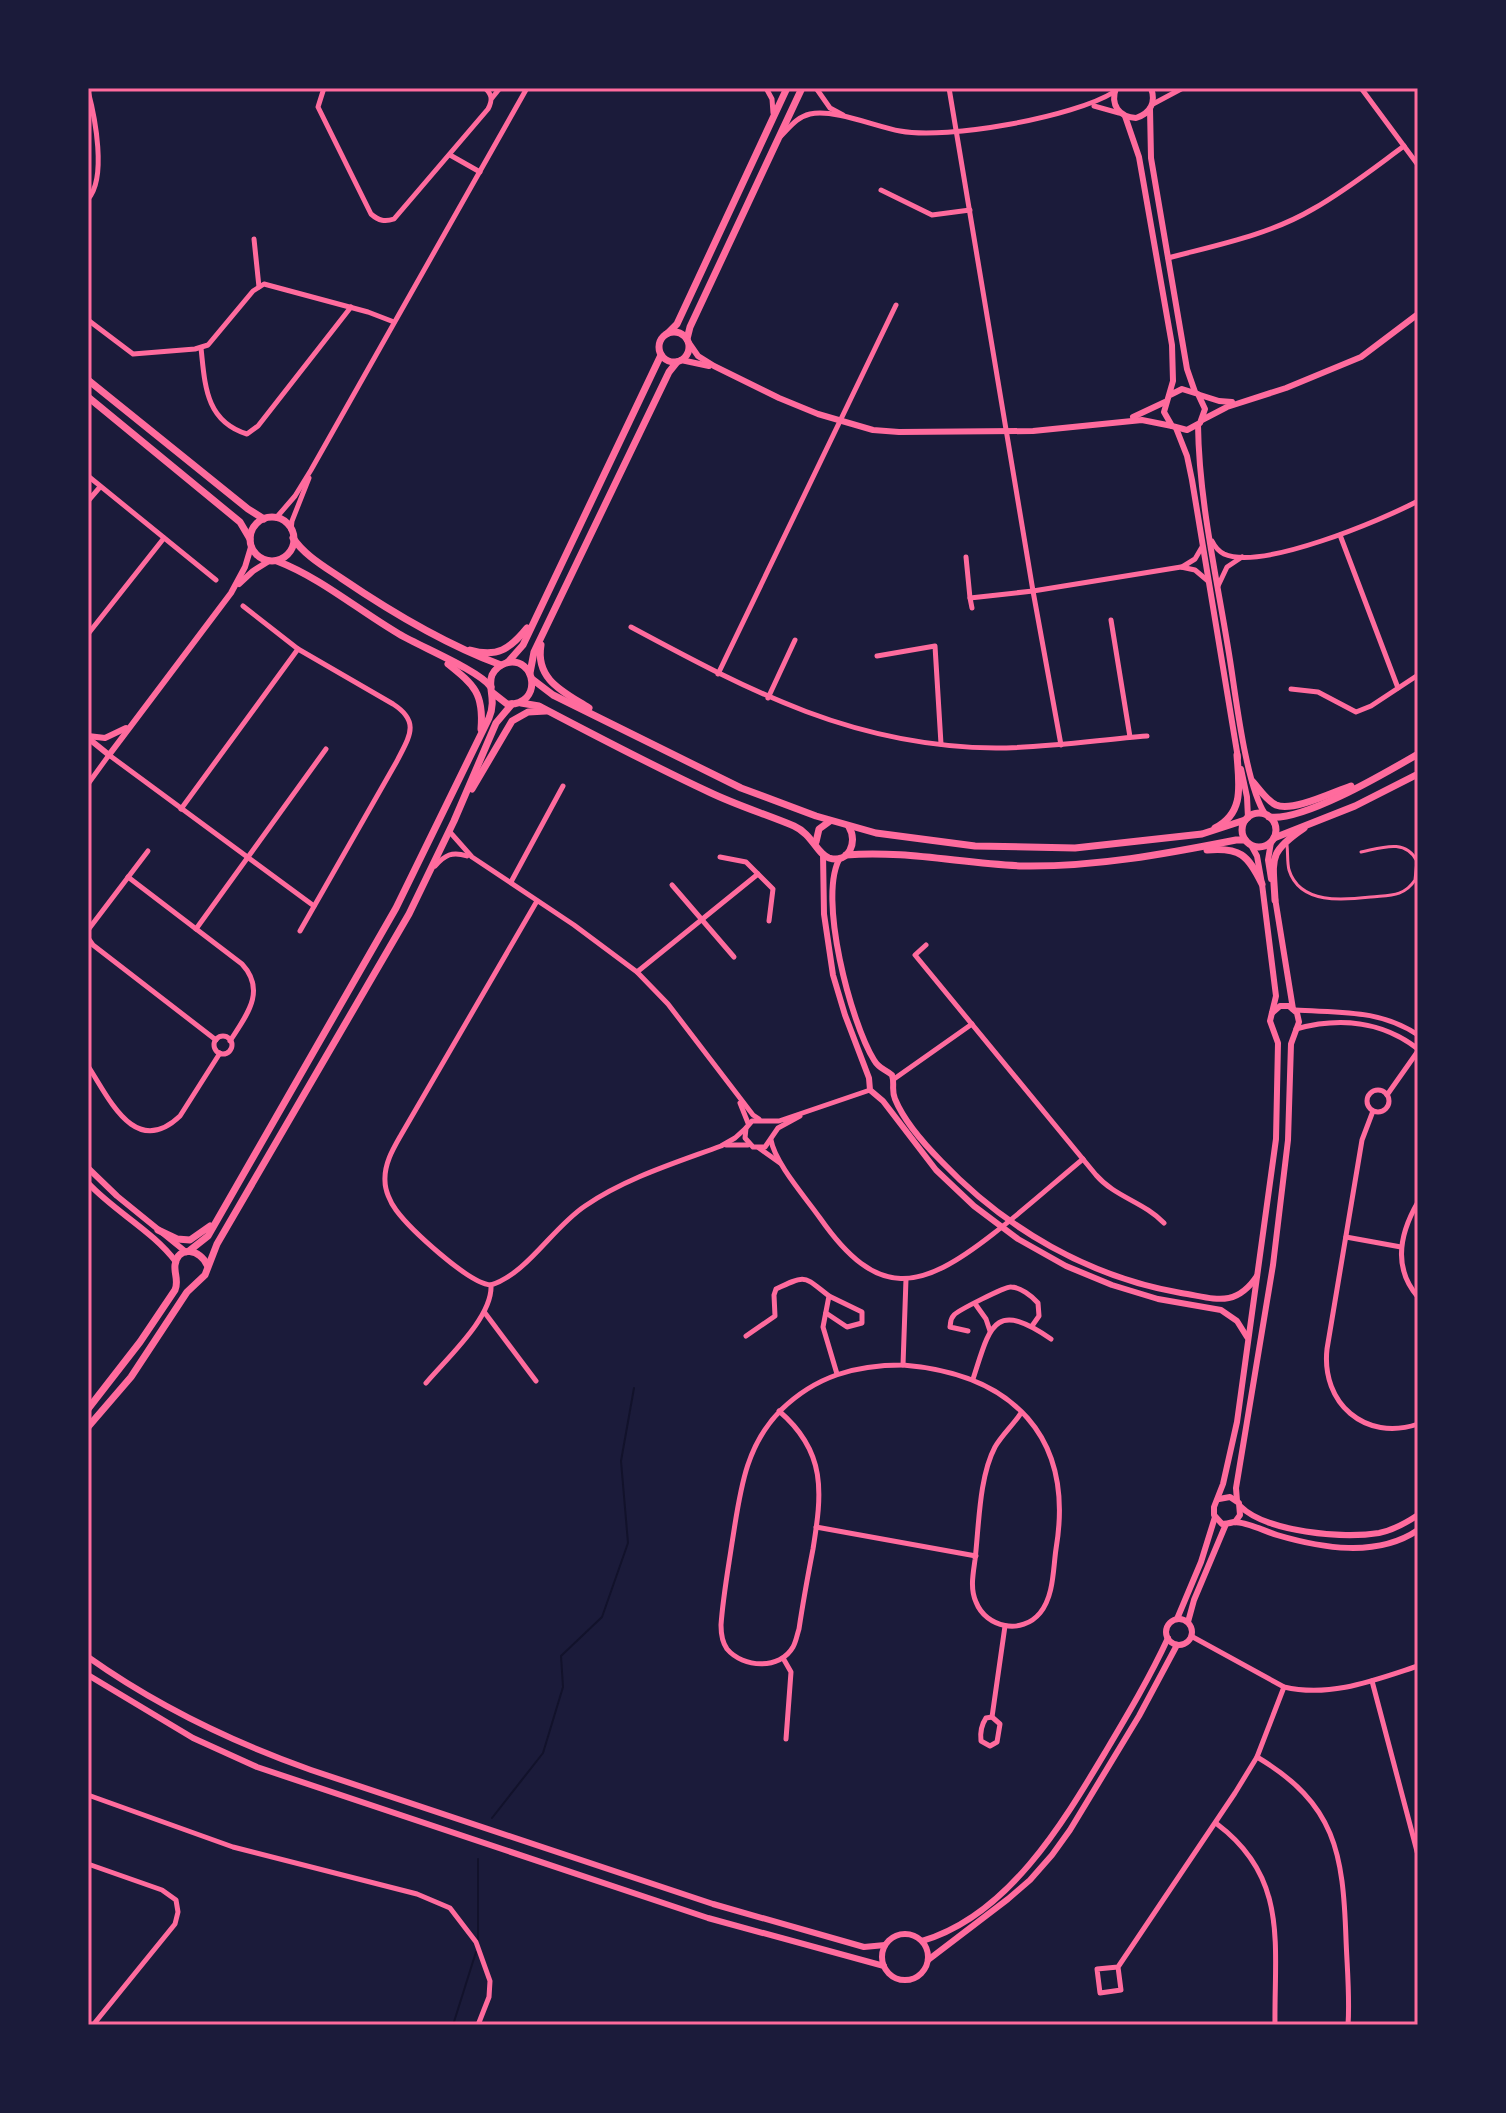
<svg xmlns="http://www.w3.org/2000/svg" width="1506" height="2113" font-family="'Noto Sans',sans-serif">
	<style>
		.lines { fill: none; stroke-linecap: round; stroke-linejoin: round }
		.stream { stroke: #12122b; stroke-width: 2 }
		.pedestrian { stroke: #ff6b9d; stroke-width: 3 }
		.minor { stroke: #ff6b9d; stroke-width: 5 }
		.tertiary { stroke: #ff6b9d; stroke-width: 6 }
		.secondary { stroke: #ff6b9d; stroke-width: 7 }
		.neatline { fill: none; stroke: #ff6b9d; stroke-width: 3 }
	</style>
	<rect width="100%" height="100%" fill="#1b1b3a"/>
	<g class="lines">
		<g class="stream">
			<polyline points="492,1818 543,1753 563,1687 561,1656 602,1617 628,1543 621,1461 634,1388"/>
			<polyline points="478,1859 478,1942"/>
			<polyline points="453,2025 476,1952"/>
		</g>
		<path class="pedestrian" d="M1287,845c1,8 0,17 2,25 11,35 55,30 82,27 18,-2 33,0 44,-17l2,-19c-12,-23 -36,-13 -56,-9"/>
		<g class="minor">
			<path d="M324,88l-6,19 53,107c8,7 14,8 23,5l94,-110c5,-9 4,-15 -3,-21"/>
			<polyline points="766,88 772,99 773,113"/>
			<polyline points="816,88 830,108 843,115"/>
			<polyline points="949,88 1033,591 1061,745"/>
			<polyline points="1164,88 1180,88"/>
			<polyline points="1361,88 1418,165"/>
			<path d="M88,91c7,26 19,87 0,108"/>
			<polyline points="492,98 500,88"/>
			<polyline points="1153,104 1183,88"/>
			<polyline points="1094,106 1119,113"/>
			<path d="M781,136c9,-9 16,-19 29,-22 25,-5 64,12 90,17 47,9 174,-14 214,-39"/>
			<polyline points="450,155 480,172"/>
			<polyline points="881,190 932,215 970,210"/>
			<polyline points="254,239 259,287"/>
			<path d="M1168,258c49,-13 101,-23 145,-49 32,-18 61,-41 91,-63"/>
			<polyline points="88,320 133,354 195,349 208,345 253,291 264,284 368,312 394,322"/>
			<path d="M201,348c4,36 4,73 46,86l11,-8 93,-119"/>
			<polyline points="88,476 216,580"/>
			<polyline points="88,501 100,487"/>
			<polyline points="276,518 295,496 311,470 527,88"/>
			<polyline points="291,530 292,521 309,478"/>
			<polyline points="1340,535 1398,688"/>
			<path d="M1212,541c3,6 6,10 12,13 37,17 158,-34 194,-53"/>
			<polyline points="966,557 970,598"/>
			<polyline points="1182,567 1195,559 1202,547"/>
			<polyline points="1218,586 1227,567 1242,557"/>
			<path d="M243,606l55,43 95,55c28,18 16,33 4,57l-97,170"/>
			<polyline points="972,608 970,598 1033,591 1181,567 1195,570 1208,581"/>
			<polyline points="1111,620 1130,737"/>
			<path d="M631,627c121,65 224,120 365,121 51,0 101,-8 151,-12"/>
			<polyline points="88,634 164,538"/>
			<polyline points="877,656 935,646 941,744"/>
			<polyline points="718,674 896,305"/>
			<polyline points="1291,689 1318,692 1356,712 1371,706 1418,675"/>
			<polyline points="768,698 795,640"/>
			<polyline points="88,784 109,755 314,906"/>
			<polyline points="181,809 298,649"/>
			<polyline points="449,831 472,857 574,925 637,972 668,1004 753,1115 759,1119"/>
			<polyline points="720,857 746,862 773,889 769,921"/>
			<path d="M435,866c10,-11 17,-15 32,-10"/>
			<path d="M128,877l114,87c25,27 4,52 -12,77"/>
			<polyline points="511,882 563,786"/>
			<polyline points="672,885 734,957"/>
			<polyline points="196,929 326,749"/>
			<polyline points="88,930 148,851"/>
			<polyline points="88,938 93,945 216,1040"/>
			<path d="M926,945l-11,10 181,220c19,22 48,27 68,48"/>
			<polyline points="637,972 758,874"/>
			<path d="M1295,1010c45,3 84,-1 123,25"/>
			<path d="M1296,1029c43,-12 86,-8 122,20"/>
			<circle cx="223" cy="1045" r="9"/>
			<path d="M88,1066c21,32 47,93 92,50l40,-63"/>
			<polyline points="894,1079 972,1024"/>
			<circle cx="1378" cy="1101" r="11"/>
			<polyline points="1387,1095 1418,1051"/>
			<polyline points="740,1103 748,1123"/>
			<path d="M1373,1111l-11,29 -35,209c-6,54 38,93 91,75"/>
			<polyline points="800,1116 778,1128 765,1147 753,1147 745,1138 746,1128 752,1121 779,1121 870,1090"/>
			<path d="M771,1140c4,23 35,58 49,78 58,83 100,73 173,16 31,-24 60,-50 90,-75"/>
			<polyline points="726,1145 748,1145"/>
			<polyline points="759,1148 780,1163"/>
			<path d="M1418,1202c-18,31 -26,65 0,95"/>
			<polyline points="1346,1237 1401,1247"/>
			<path d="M491,1285c-22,-1 -81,-56 -95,-75 -6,-8 -11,-20 -11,-29 -1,-17 8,-32 16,-46l136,-234"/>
			<polyline points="976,1305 986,1319 990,1331"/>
			<polyline points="485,1313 536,1381"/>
			<polyline points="826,1313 847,1327 862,1323 862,1312 829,1296"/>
			<path d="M968,1331l-18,-4c1,-6 0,-8 4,-12 3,-4 52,-29 57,-28 9,0 21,9 27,16l1,13 -7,10"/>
			<path d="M746,1336l29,-20 -1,-21 2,-6c31,-15 27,-13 53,7l-6,31 14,47"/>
			<path d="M903,1365c109,9 172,71 153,184 -3,20 -2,47 -16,64 -18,22 -54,15 -64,-11 -6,-13 -3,-28 -1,-42 4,-34 4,-83 20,-113 7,-12 18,-22 26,-34"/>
			<path d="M973,1379c17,-52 20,-80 78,-40"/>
			<path d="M426,1383c21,-25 67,-66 65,-98 37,-12 61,-57 94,-79 41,-28 90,-43 136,-60l14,-8 11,-10"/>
			<path d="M779,1411c48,41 43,82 34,138 -5,26 -10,53 -14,80 -2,6 -3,13 -6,18 -13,23 -50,21 -66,2 -5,-7 -6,-16 -6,-24 2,-28 7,-55 11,-82 8,-49 12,-96 49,-133 35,-34 74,-45 122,-45l3,-86"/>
			<polyline points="816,1527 976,1556"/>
			<path d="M1191,1636l93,51c46,11 91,-7 134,-21"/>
			<polyline points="783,1658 791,1672 786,1739"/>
			<polyline points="1372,1681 1418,1855"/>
			<polyline points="992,1717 1005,1626"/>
			<path d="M992,1717l8,7 -3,18 -7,4 -9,-5c-1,-8 1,-17 5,-23z"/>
			<path d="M1257,1757c79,47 86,96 89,182 1,28 4,58 2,86"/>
			<polyline points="88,1795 233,1847 417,1894 450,1908 476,1942 490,1981 489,1997 478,2025"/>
			<path d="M1217,1824c72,54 57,121 58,201"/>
			<polyline points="88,1864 162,1890 176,1900 178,1912 175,1924 93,2025"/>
			<polyline points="1118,1967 1097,1969 1100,1993 1121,1990 1118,1967 1235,1793 1257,1757 1284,1687"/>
		</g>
		<g class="tertiary">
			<path d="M1116,88c-6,17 3,29 20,30 15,-5 20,-16 15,-30"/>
			<polyline points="1150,109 1151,158 1187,369 1195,392"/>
			<polyline points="1125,116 1139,157 1172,345 1173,381 1164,412 1172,426 1187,430 1200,423 1205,409 1198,394 1182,389 1170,395"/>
			<polyline points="689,343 698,356 714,366 779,398 818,414 873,430 899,432 1033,431 1142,420 1172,426"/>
			<polyline points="681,360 709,366"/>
			<polyline points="1200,395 1219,401 1232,402"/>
			<polyline points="1133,417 1165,402"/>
			<polyline points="1202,420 1227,407 1286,388 1361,357 1418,314"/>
			<path d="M1198,425c1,78 20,158 32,235 6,38 16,125 35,154"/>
			<polyline points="1176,428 1187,456 1192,480 1238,758"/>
			<polyline points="239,584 253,571 269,561"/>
			<polyline points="88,736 105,738 126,728"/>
			<polyline points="88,738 109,755 231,593 245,567 251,547"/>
			<polyline points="1241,769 1247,797 1248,818"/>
			<polyline points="1271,842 1268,860 1271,879"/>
			<path d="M1251,845l6,11 5,28 14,112 -6,25 8,22 -2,96 -39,283 -14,62 -9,23v8l8,9c4,0 8,-1 12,-2 13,0 30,9 43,13 44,13 100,23 141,-5"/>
			<polyline points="823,854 824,914 833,975 845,1015 869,1078 870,1090 883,1101 936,1170 974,1206 1018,1239 1066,1266 1112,1285 1158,1299 1221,1310 1237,1321 1247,1337"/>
			<path d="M840,858c-23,38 11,165 34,202 5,9 11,9 18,15 3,9 -1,15 3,24 9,22 30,46 47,63 64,67 147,115 239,131 33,5 54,16 76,-17"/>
			<polyline points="1275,898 1293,1009"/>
			<polyline points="88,1168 117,1196 186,1252"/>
			<path d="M88,1183c27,29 65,48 88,79"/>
			<polyline points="1219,1499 1230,1497 1239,1503 1240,1515 1235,1522"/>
			<polyline points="1237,1501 1236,1488 1273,1265 1288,1140 1291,1044 1299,1022 1297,1013 1289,1006 1280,1006 1272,1013"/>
			<path d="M1240,1506c26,26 103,33 139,27 15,-3 27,-10 39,-18"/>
			<polyline points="1177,1619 1201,1562 1215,1517"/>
			<circle cx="1179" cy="1632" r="13"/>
			<polyline points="1188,1622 1194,1600 1226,1524"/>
			<path d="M88,1657c69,49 144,85 223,113l402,134 151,43 21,-2"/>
			<polyline points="88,1675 193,1738 257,1767 708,1918 884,1966"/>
			<circle cx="905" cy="1957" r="23"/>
			<path d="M922,1941c86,-25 141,-118 184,-190 22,-37 44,-74 62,-113"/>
			<polyline points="928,1960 1008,1899 1030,1880 1052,1855 1070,1830 1139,1716 1177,1645"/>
		</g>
		<g class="secondary">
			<circle cx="674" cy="347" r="15"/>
			<polyline points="668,333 677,324 787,88"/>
			<polyline points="687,339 690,327 802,88"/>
			<polyline points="88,380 248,509 264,519"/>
			<polyline points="88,397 240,522 250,539"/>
			<circle cx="272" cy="539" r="22"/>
			<path d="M293,538c11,17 32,29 48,40 50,34 103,66 160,87"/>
			<path d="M277,561c44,17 81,49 122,73 22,13 79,36 92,53"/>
			<path d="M541,645c-6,35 23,47 48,63"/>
			<path d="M470,650c27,8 40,-1 57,-22"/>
			<polyline points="508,662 523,645 661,355"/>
			<path d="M448,664c26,21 36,29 33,65"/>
			<polyline points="530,673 534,652 669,372 677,362"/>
			<polyline points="532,679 553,695 741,788 816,816 876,833 975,846 1075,848 1202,834 1245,820"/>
			<path d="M521,703l18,3c57,30 112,59 170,86 27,13 56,22 85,34 18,8 23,28 35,32 20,6 29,-16 20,-31"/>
			<path d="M1253,782c7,8 14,19 23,23 17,7 57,-13 75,-19"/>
			<polyline points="472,789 512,721 528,712 546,711"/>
			<circle cx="1259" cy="830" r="17"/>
			<path d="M1269,817c34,5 118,-45 149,-63"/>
			<path d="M1215,828c30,-15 24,-44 22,-73"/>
			<polyline points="1274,838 1355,806 1418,774"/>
			<polyline points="816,842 819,829 830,821"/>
			<path d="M1207,850c33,-3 41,5 55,34"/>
			<path d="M846,855c59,-5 118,9 177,11 73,1 142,-12 213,-26h9"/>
			<path d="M1275,900c-2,-41 -8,-47 29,-72"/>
			<polyline points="158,1230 177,1239 190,1240 210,1226"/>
			<path d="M189,1251l19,-15 188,-328 93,-190c8,-19 -2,-31 3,-43 3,-6 8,-10 14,-12 30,-8 38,43 1,41l-14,-11"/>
			<path d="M88,1409l52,-67 35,-52c4,-9 -1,-16 0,-25 3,-21 26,-15 32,0"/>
			<polyline points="88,1427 131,1377 187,1292 205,1275 217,1244 409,914 454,821 496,723 512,704"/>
		</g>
	</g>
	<rect width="1506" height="2113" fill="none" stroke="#1b1b3a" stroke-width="180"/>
	<rect x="90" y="90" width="1326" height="1933" class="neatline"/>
</svg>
